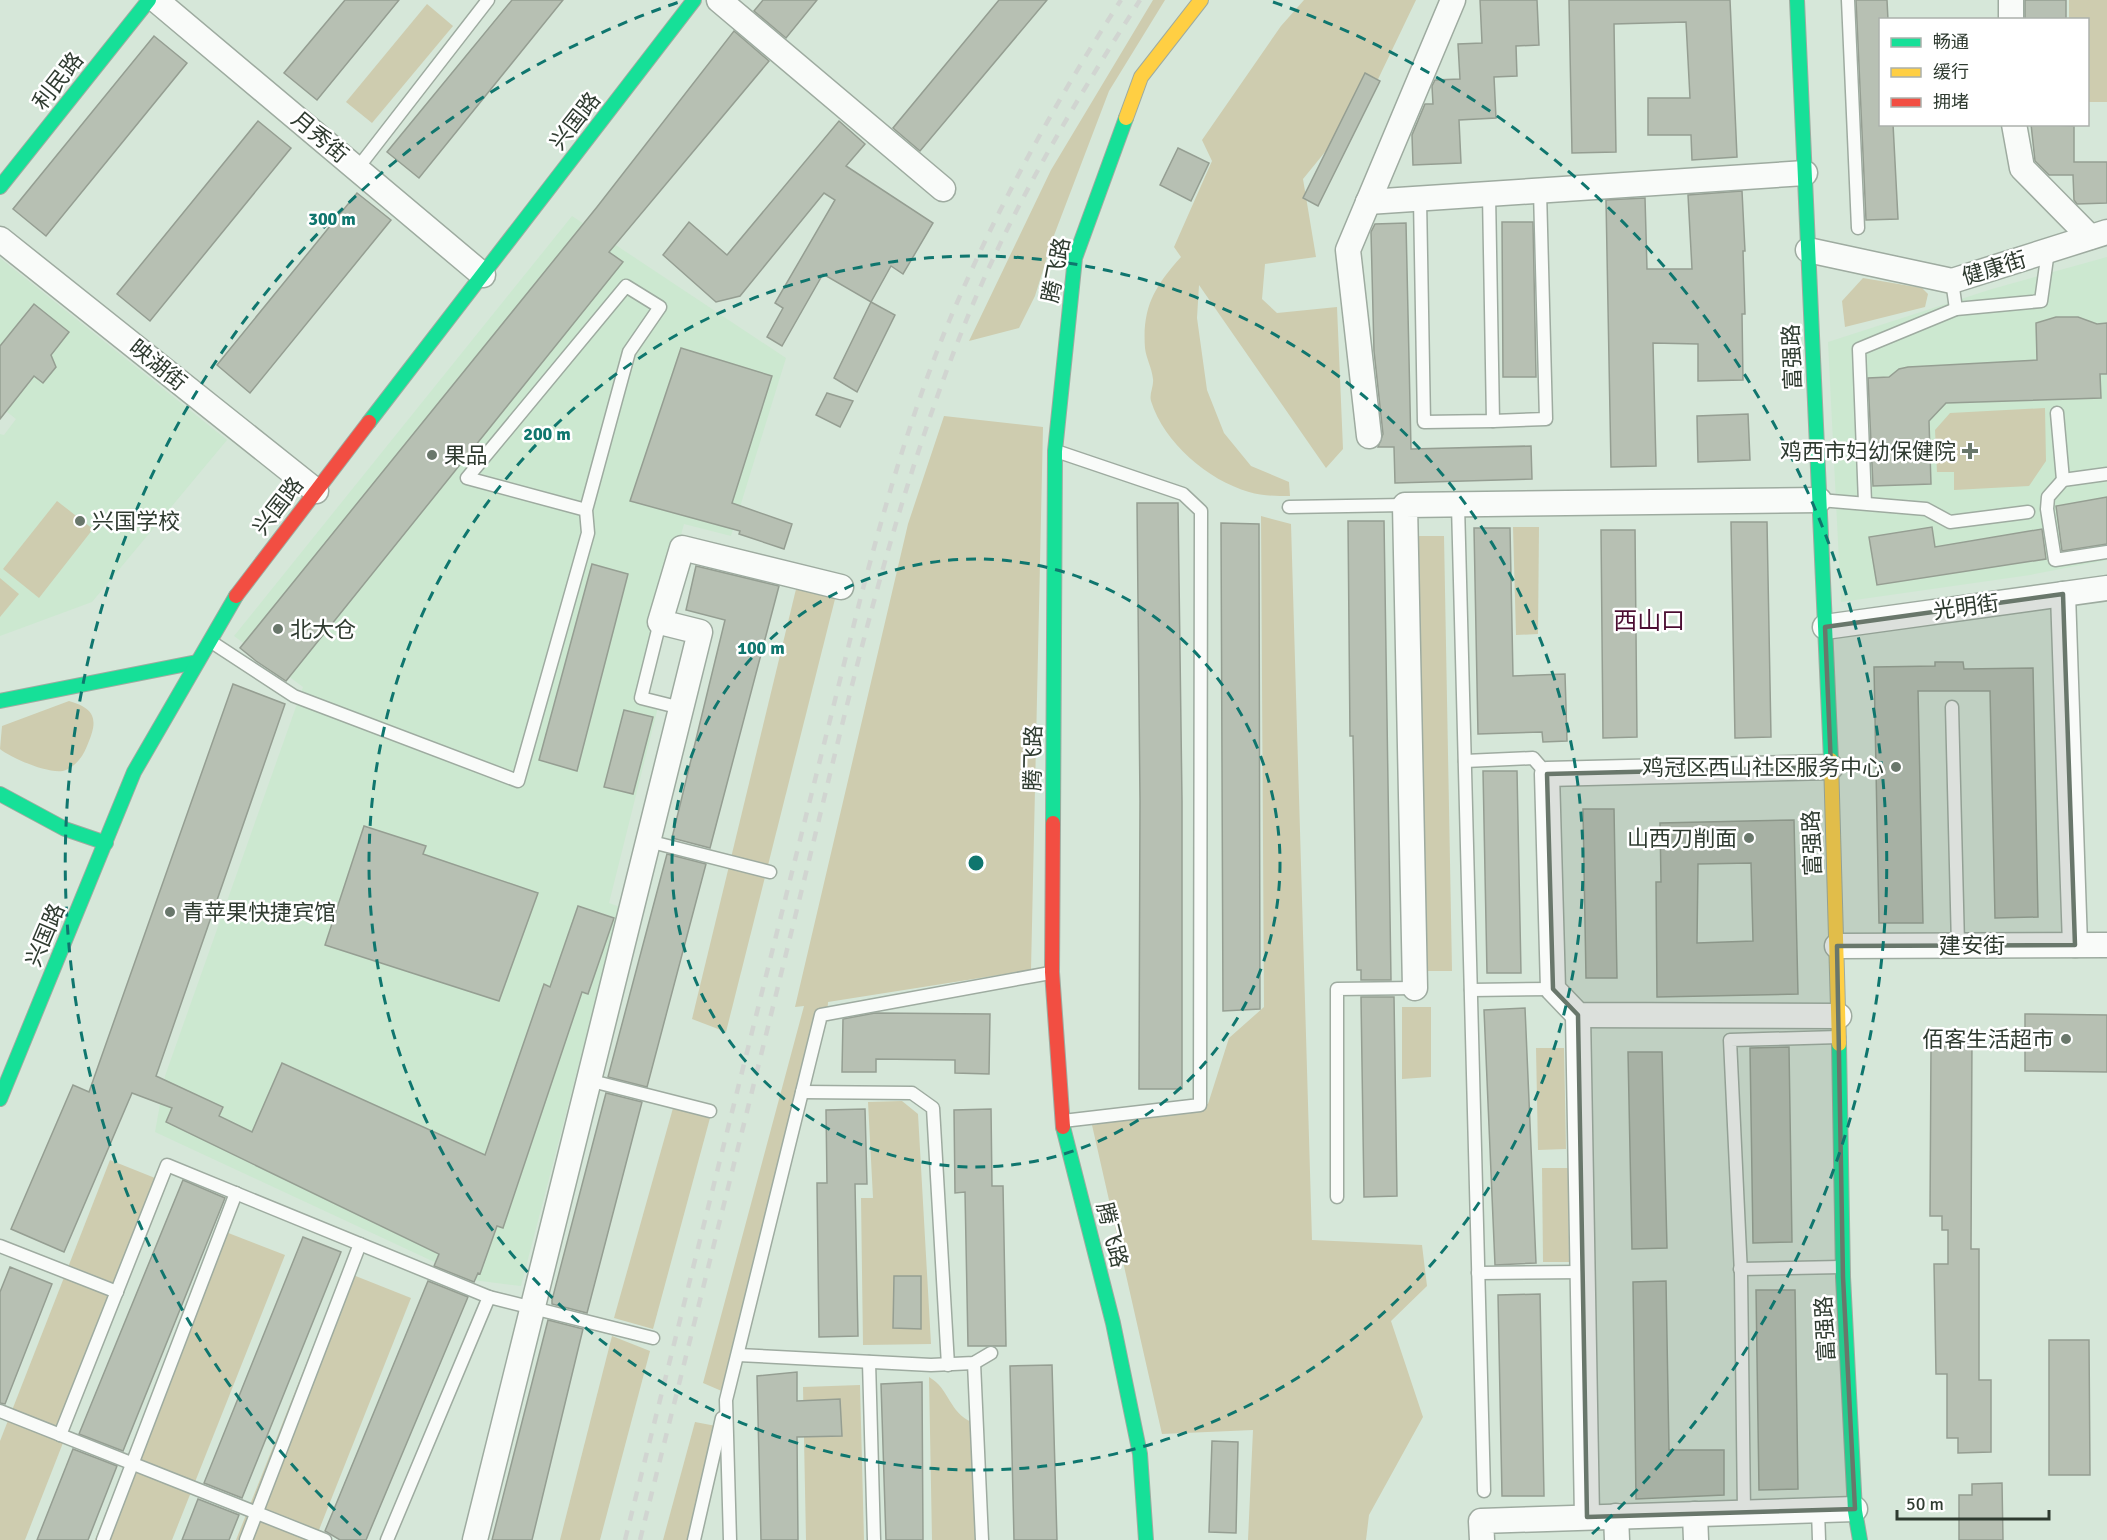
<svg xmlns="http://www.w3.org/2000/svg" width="2107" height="1540" font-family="Signika,'Noto Sans SC',sans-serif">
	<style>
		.built { fill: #cce8d0 }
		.green { fill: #ceccaf }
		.building { fill: #b7c0b3; stroke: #959e92; stroke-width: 1.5; fill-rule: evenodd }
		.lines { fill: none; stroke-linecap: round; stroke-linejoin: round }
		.lane-casing { stroke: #9eaba0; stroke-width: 15 }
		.street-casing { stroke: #9eaba0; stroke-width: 27 }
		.fast-casing { stroke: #9eaba0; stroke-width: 16 }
		.slow-casing { stroke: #9eaba0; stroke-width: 16 }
		.jam-casing { stroke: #9eaba0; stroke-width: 16 }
		.lane { stroke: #f9fbf9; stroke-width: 12 }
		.street { stroke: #f9fbf9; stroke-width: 24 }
		.fast { stroke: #16e098; stroke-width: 14 }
		.slow { stroke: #ffcf43; stroke-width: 14 }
		.jam { stroke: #f24e42; stroke-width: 14 }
		.rail { stroke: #d1d5d1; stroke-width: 4.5; stroke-dasharray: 10 10; stroke-linecap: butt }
		.marked { fill: #69776b; fill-opacity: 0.2; stroke: #69776b; stroke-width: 4.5; stroke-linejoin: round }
		.ring { fill: none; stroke: #0f766e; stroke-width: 3; stroke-dasharray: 10 8 }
		.poi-dot { fill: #69776b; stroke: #fff; stroke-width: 2 }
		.labels { text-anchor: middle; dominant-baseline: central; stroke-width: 5; stroke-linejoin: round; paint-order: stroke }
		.street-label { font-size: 22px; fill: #2f3b30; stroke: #fff }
		.poi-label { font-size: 22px; fill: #2f3b30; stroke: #fff; text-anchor: end }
		.neighbourhood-label { font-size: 24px; fill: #4b0d32; stroke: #fff }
		.centre { fill: #0f766e; stroke: #fff; stroke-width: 3 }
		.ring-label { font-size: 18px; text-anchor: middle; font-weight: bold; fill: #0f766e; stroke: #fff; stroke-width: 5; stroke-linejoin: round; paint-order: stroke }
	</style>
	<rect width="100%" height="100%" fill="#d6e7d9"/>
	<g class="built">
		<polygon points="572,216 786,358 731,536 684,524 635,702 658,707 609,903 620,907 521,1286 473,1280 155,1132 165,1076 303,687 234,636"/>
		<polygon points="2107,257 2107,560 2030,575 1841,602 1828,342 1992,289"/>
		<polygon points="0,258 227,440 92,602 0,636 0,434 4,435 16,419 6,411 68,332 34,304 0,346"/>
	</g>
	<g class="green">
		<polygon points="1153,0 1165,0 1109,91 1053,238 1035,296 1019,328 969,341 1051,170"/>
		<path d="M1304,0h112l-47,98 -66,81 13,78 -51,7 -3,35 15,14 60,-6 6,142 -17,19 -127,-183 -2,33 10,72 17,43 27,33 38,16 1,14c-13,0 -28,0 -41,-4 -41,-12 -85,-49 -98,-91 -2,-7 3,-15 2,-22 -1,-11 -7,-21 -8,-31 -3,-41 10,-62 36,-91l-7,-10 38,-86 -10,-21 79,-114z"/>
		<polygon points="2069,0 2107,0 2107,102 2088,102 2088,20 2069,19"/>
		<polygon points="427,4 453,26 372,123 346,102"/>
		<polygon points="1863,278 1922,288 1928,294 1925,307 1845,327 1842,301"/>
		<polygon points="2045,408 2046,461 2029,486 1954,490 1954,472 1937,472 1935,430 1950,413"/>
		<polygon points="944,416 1043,427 1031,970 828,1002 827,1021 724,1392 703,1383 804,1006 795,1007 908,524"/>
		<polygon points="57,501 93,529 39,598 3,569"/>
		<polygon points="1261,516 1291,524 1312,1240 1422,1245 1427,1286 1391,1321 1423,1417 1369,1515 1366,1540 1248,1540 1253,1430 1162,1434 1092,1125 1208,1104 1229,1038 1264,1007"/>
		<polygon points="1513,527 1539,527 1538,634 1516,635"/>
		<polygon points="1413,536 1444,536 1452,971 1421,971"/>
		<polygon points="0,578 19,594 0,617"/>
		<polygon points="797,585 836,595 726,1032 692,1019"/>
		<path d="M69,701c28,8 29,20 18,45 -4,10 -10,19 -21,24 -14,6 -55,-12 -66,-21l2,-23z"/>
		<polygon points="1402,1007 1431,1007 1431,1077 1402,1079"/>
		<polygon points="1536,1048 1564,1048 1566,1149 1538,1150"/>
		<polygon points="902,1101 918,1114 931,1344 863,1345 861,1198 873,1198 868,1102"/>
		<polygon points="673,1108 710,1118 653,1329 614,1318"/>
		<polygon points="110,1160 165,1182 25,1540 0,1540 0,1441"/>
		<polygon points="1542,1168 1568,1168 1569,1262 1543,1262"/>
		<polygon points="218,1229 285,1255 172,1540 95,1540"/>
		<polygon points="343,1271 411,1298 315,1540 236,1540"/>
		<polygon points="612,1336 650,1351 600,1540 560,1540"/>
		<path d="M929,1377c21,12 20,36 43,45l3,118h-43z"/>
		<polygon points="860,1385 864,1540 806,1540 803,1387"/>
		<polygon points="695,1422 716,1426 687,1540 663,1540"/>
	</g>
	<g class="building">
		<polygon points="345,0 399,0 317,100 284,73"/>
		<polygon points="512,0 563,0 419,178 387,152"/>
		<polygon points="763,0 817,0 786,38 754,11"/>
		<polygon points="999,0 1047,0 920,151 893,128"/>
		<polygon points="1480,0 1537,0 1539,45 1516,46 1517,76 1494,77 1496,118 1459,120 1461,163 1413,165 1412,135 1425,104 1433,104 1432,86 1435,80 1460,79 1458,44 1482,43"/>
		<polygon points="1569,0 1730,0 1737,157 1692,160 1691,135 1648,135 1648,98 1690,98 1686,22 1614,24 1616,152 1572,153"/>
		<polygon points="1856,0 1887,0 1888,20 1881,20 1881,124 1893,124 1898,219 1866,220"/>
		<rect x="2025" y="0" width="41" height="20"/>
		<polygon points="734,31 769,61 609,252 623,262 286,681 256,661 240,648 597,207"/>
		<polygon points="154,36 187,63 46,236 13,209"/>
		<polygon points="1365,73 1380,81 1318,206 1303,198"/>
		<polygon points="258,121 291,148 150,321 117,294"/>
		<polygon points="839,121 865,144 846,166 933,223 903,274 891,266 871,302 823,274 782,346 767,337 783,308 775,303 835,200 824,193 740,296 716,302 663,255 689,222 727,255"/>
		<polygon points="2031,124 2074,126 2074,162 2107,162 2107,203 2077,204 2074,200 2073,175 2049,175 2035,161"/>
		<polygon points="1178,148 1209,163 1191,201 1160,185"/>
		<polygon points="1742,191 1745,251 1743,251 1745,314 1742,314 1743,380 1698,381 1698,344 1653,343 1656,466 1611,467 1606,200 1645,198 1647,269 1692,269 1688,195"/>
		<polygon points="357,193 391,220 250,393 217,365"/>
		<polygon points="1502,222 1533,222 1536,377 1503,377"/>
		<polygon points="1406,223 1411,449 1531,446 1532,479 1395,483 1394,447 1378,447 1383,434 1374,351 1371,232 1375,224"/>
		<polygon points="871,302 895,315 857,392 834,378"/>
		<polygon points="34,304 69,332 51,355 56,367 43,383 34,376 0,419 0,346"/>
		<polygon points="2056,317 2078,317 2097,324 2107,323 2107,374 2100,374 2101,398 1946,403 1929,421 1931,484 1873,486 1868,378 1889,377 1899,369 1908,367 2037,360 2036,323"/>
		<polygon points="681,348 772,376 732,503 792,524 784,549 739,534 740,531 630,501"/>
		<polygon points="827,393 853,401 840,427 816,415"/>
		<polygon points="1748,414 1750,460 1698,462 1697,416"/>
		<polygon points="2107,497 2107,544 2062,551 2056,506"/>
		<polygon points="1137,503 1178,503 1182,801 1182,1089 1139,1089 1140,801"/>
		<polygon points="1348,521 1384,521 1391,980 1361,980 1361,970 1357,970 1353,736 1350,736"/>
		<polygon points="1731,522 1767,522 1771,737 1735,738"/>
		<polygon points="1221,523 1259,524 1260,1009 1223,1011"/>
		<polygon points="1932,527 1935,547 2042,529 2046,559 1877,585 1869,537"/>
		<polygon points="1474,528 1510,528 1513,676 1565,674 1567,741 1543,742 1542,732 1478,734"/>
		<polygon points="1601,530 1635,530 1637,737 1603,738"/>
		<polygon points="592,564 628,574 577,771 539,760"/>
		<polygon points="696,566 779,586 710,848 672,838 725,620 686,610"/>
		<polygon points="1935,662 1963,662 1964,669 2033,668 2038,917 1995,918 1990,691 1918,691 1923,923 1879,923 1874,667 1935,666"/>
		<polygon points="233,684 285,704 156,1076 223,1107 219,1116 252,1132 282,1063 485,1155 544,984 550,987 578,906 614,918 588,994 582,992 503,1228 497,1226 480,1274 478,1273 474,1282 434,1266 439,1254 166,1122 172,1108 132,1093 64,1252 11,1229 73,1085 89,1092"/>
		<polygon points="624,710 653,717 633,794 604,787"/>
		<polygon points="1483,771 1517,771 1521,973 1487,973"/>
		<polygon points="1583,809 1614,809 1617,978 1586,978"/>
		<path d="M1794,820l4,174 -141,3 -1,-115h5l-1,-59zM1751,863l2,78 -56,2 1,-79z"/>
		<polygon points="364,826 426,846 423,854 538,893 499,1001 325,945"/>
		<polygon points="667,854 706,864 647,1087 608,1077"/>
		<polygon points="1361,997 1394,997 1397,1196 1364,1197"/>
		<polygon points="1525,1008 1536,1263 1495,1265 1484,1010"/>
		<polygon points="875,1013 990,1014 989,1074 955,1073 955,1060 876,1059 876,1072 842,1072 843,1019"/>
		<polygon points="2025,1014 2107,1015 2107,1072 2025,1071"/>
		<polygon points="1944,1035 1972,1035 1971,1249 1979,1249 1979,1380 1991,1380 1991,1452 1958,1453 1958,1438 1947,1438 1947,1374 1936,1374 1934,1264 1948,1264 1948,1230 1942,1230 1942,1216 1930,1216 1931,1047 1944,1047"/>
		<polygon points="1789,1047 1792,1242 1753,1243 1750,1048"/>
		<polygon points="1628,1052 1662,1052 1667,1248 1632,1249"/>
		<polygon points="606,1093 642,1102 587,1313 552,1304 552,1300"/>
		<polygon points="865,1109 867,1184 855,1184 858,1336 819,1337 817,1183 827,1183 826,1110"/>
		<polygon points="991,1109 992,1186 1003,1186 1006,1346 968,1346 965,1192 955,1193 954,1110"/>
		<polygon points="183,1180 225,1198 123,1451 79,1434"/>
		<polygon points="303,1237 341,1252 242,1498 204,1483"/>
		<polygon points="10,1267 52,1284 5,1404 0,1403 0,1292"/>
		<polygon points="894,1276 921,1276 921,1329 893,1328"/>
		<polygon points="428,1281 468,1297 366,1540 340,1540 325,1531"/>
		<polygon points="1666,1281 1669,1450 1724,1450 1724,1495 1636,1499 1633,1282"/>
		<polygon points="1756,1290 1795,1290 1798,1489 1759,1490"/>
		<polygon points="1540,1294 1544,1496 1502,1496 1498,1295"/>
		<polygon points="548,1320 583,1329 532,1540 492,1540"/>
		<polygon points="2049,1340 2089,1340 2090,1475 2049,1475"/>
		<polygon points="1052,1365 1057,1540 1014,1540 1010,1366"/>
		<polygon points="797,1372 797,1401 840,1399 842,1436 797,1437 798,1540 761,1540 757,1376"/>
		<polygon points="922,1382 923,1540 886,1540 881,1384"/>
		<polygon points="1212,1441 1238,1442 1236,1533 1209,1532"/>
		<polygon points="73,1449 117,1466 88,1540 37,1540"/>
		<polygon points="2002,1483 2003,1540 1959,1540 1959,1495 1972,1495 1972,1484"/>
		<polygon points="198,1499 239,1515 229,1540 182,1540"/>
	</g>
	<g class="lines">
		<defs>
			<g id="lane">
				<polyline points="1848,0 1858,228"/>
				<polyline points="357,169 488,0"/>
				<polyline points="1420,199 1424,422 1493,421 1489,194"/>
				<polyline points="1952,281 1956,309"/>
				<polyline points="2057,413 2063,480 2048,497 2047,509 2055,560 2107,552"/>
				<polyline points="1493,421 1546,419 1540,191"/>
				<polyline points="1056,451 1183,494 1201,511 1200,1105 1063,1121"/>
				<polyline points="2063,480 2107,474"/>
				<polyline points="1820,500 1926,509 1950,522 2028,512"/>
				<polyline points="1865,503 1859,349 1956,309 2041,301 2048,251"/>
				<polyline points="1458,505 1484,1491"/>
				<polyline points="1289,507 1405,505"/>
				<polyline points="660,622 641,698 681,708"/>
				<polyline points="210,641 294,696 518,781 588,533 586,510 467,478 626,286 660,307 629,352 586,510"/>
				<polyline points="1952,707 1958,945"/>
				<polyline points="1465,761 1533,758 1547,774"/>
				<polyline points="648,841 770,872"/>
				<polyline points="1471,990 1553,989"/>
				<polyline points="588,1080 710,1111"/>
				<polyline points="802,1092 912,1093 933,1108 948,1365"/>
				<polyline points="1337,1197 1337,989 1415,988"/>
				<polyline points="0,1246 117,1292"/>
				<polyline points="1740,1269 1841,1267"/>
				<polyline points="1478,1273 1583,1272"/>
				<polyline points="738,1355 931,1365 974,1363 991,1353"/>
				<polyline points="869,1362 874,1540"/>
				<polyline points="974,1363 982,1540"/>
				<polyline points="0,1411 325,1540"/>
				<polyline points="60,1435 167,1165 489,1297"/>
				<polyline points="1818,1510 1819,1540"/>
				<polyline points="1744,1512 1741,1274 1730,1040 1839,1037"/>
				<polyline points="103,1540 236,1193"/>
				<polyline points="246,1540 360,1244"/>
				<polyline points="387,1540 489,1297 653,1338"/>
				<polyline points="694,1540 722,1418"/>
				<polyline points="730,1540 726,1400 821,1015 1050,973"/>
			</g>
			<g id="street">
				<polyline points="156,0 483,275"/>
				<polyline points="719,0 943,189"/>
				<polyline points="2011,0 2011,20"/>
				<polyline points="2014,124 2022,168 2090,237"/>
				<polyline points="1368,202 1805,173"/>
				<polyline points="0,239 316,491"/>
				<polyline points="1808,250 1952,281 2107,232"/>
				<polyline points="1369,436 1348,250 1453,0"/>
				<polyline points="2063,594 2075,945"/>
				<polyline points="1825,627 2107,588"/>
				<polyline points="1831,767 1547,774 1553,989 1578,1015 1839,1016"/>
				<polyline points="1837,946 2107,945"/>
				<polyline points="1415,988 1405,505 1819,500"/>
				<polyline points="1578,1015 1587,1517"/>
				<polyline points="1695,1514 1696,1540"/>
				<polyline points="1616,1516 1617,1540"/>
				<polyline points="475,1540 700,632 660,622 682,548 841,587"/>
				<polyline points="1482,1540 1481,1521 1855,1509"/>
			</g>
			<g id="fast">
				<polyline points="1797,0 1831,760"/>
				<polyline points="0,187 149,0"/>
				<polyline points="369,422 694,0"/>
				<polyline points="0,701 197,662"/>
				<polyline points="0,794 65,829 106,843"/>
				<polyline points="1053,823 1055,451 1075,258 1126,118"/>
				<polyline points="1839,1044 1843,1277 1855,1511 1860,1540"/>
				<polyline points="0,1099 134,772 236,596"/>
				<polyline points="1063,1127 1113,1323 1140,1454 1146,1540"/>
			</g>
			<g id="slow">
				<polyline points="1126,118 1141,77 1201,0"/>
				<polyline points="1831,760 1839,1044"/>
			</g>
			<g id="jam">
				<polyline points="236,596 369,422"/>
				<polyline points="1053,823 1052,972 1063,1127"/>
			</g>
		</defs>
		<use href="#lane" class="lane-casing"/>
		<use href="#street" class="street-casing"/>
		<use href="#fast" class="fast-casing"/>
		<use href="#slow" class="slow-casing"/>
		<use href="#jam" class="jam-casing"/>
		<use href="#lane" class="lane"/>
		<use href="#street" class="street"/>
		<use href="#fast" class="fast"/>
		<use href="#slow" class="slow"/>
		<use href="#jam" class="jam"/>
		<g class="rail">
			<path d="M625,1540l235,-940c25,-95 52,-190 90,-281 47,-111 105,-217 171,-319"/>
			<path d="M640,1540c53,-212 106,-423 158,-635 48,-193 90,-389 164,-574 46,-117 110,-225 178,-331"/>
		</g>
	</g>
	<path class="marked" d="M2063,594l12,351 -238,1 6,331 12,232 -268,8 -9,-502 -25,-26 -6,-215 284,-7 -6,-140z"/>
	<g class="ring">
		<circle cx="976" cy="863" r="304"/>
		<circle cx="976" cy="863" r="607"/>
		<path d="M361 1535A911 911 0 0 1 679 2M1273 2A911 911 0 0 1 1591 1535"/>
	</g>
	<g class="poi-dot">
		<path d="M1967 442h6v6h6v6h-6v6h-6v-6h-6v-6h6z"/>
		<circle cx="432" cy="455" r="6"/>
		<circle cx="80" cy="521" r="6"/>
		<circle cx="278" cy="629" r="6"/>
		<circle cx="1896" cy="767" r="6"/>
		<circle cx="1749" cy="838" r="6"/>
		<circle cx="170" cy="912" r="6"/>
		<circle cx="2066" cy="1039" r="6"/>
	</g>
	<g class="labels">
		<g class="street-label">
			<text transform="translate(58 81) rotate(-52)">利民路</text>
			<text transform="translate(575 121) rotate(-52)">兴国路</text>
			<text transform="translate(320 137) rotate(40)">月秀街</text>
			<text transform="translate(1994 268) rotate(-17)">健康街</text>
			<text transform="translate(1056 270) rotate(-79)">腾飞路</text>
			<text transform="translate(1792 357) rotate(-92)">富强路</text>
			<text transform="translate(158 365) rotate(39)">映湖街</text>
			<text transform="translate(278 506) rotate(-52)">兴国路</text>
			<text transform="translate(1966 607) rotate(-8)">光明街</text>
			<text transform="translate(1033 758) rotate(-89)">腾飞路</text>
			<text transform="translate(1812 843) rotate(-92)">富强路</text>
			<text transform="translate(45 935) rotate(-67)">兴国路</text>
			<text x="1972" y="945">建安街</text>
			<text transform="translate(1112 1235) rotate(76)">腾飞路</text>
			<text transform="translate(1825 1329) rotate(-93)">富强路</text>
		</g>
		<g class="poi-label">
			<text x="1956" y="451">鸡西市妇幼保健院</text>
			<text x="444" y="455" text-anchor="start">果品</text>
			<text x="92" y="521" text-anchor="start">兴国学校</text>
			<text x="290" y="629" text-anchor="start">北大仓</text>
			<text x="1884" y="767">鸡冠区西山社区服务中心</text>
			<text x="1737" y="838">山西刀削面</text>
			<text x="182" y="912" text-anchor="start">青苹果快捷宾馆</text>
			<text x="2054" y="1039">佰客生活超市</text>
		</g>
		<g class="neighbourhood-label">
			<text x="1649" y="621">西山口</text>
		</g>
	</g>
	<circle cx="976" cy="863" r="9" class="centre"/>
	<g class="ring-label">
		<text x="332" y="225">300 m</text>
		<text x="547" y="440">200 m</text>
		<text x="761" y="654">100 m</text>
	</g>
	<rect x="1879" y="18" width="210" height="108" fill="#ffffff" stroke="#acb1ac" stroke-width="1.5"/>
	<rect x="1891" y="38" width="30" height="9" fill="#16e098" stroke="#acb1ac" stroke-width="1.5"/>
	<text x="1933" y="48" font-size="18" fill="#2f3b30">畅通</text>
	<rect x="1891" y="68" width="30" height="9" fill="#ffcf43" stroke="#acb1ac" stroke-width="1.5"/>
	<text x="1933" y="78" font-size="18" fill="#2f3b30">缓行</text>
	<rect x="1891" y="98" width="30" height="9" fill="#f24e42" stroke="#acb1ac" stroke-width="1.5"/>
	<text x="1933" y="108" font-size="18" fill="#2f3b30">拥堵</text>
	<path d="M1897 1510v9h152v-9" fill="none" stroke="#2f3b30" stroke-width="3"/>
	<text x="1906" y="1510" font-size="18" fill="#2f3b30" stroke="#ffffff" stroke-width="4.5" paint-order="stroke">50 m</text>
</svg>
